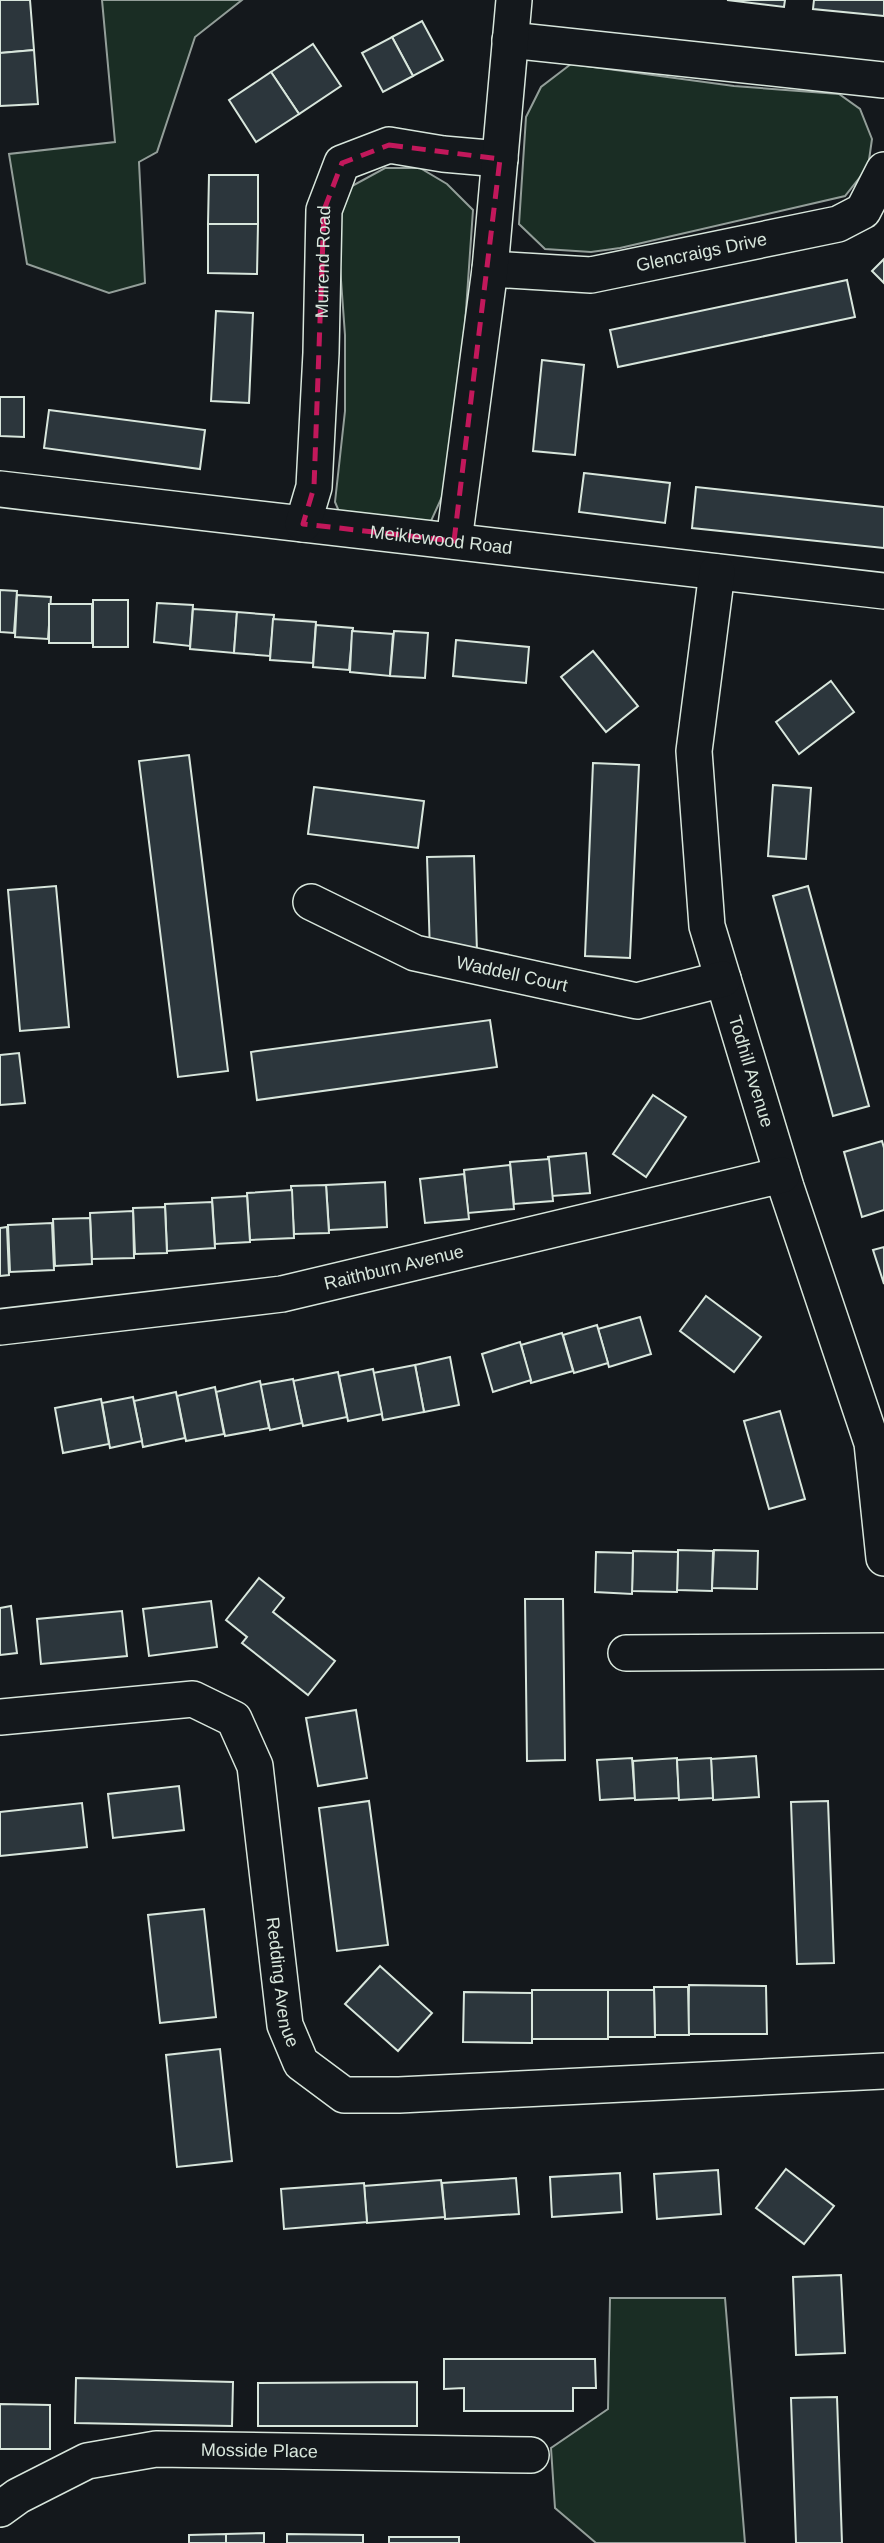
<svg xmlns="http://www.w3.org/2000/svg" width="884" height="2543" font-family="Helvetica,sans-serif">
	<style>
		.green { fill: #1a2d24; stroke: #939e99; stroke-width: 2 }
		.building { fill: #2c363c; stroke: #d8e6dc; stroke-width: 2 }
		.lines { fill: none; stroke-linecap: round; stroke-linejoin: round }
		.street-casing { stroke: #d8e6dc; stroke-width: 38 }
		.street { stroke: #14181c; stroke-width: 35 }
		.marked { fill: none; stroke: #c2185b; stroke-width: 5; stroke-dasharray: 14 9; stroke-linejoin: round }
		.labels { text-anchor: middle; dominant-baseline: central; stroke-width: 5; stroke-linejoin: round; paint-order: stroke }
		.street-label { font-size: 18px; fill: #d8e6dc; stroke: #14181c }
	</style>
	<rect width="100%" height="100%" fill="#14181c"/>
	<g class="green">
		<polygon points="102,0 242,0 195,37 157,152 139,162 145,283 109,293 27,264 9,154 115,142"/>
		<polygon points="571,64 734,86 839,94 860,109 872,139 868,167 845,196 620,248 591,252 545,249 519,224 526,117 541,87"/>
		<polygon points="385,168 420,168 447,184 473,210 464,339 446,488 431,521 407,529 341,516 335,502 345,411 345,335 336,212 352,186"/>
		<polygon points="610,2298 725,2298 745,2543 596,2543 555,2508 551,2448 608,2409"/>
	</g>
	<g class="building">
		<polygon points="0,0 30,0 34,50 0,53"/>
		<polygon points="727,0 785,0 784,7"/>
		<polygon points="814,0 884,0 884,16 813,9"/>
		<polygon points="422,21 443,60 413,76 392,37"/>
		<polygon points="392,37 413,76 383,92 362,53"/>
		<polygon points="313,44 341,86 299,114 271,72"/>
		<polygon points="34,50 38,104 0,106 0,53"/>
		<polygon points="271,72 299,114 256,142 229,100"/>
		<polygon points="209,175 258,175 258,224 208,224"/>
		<polygon points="208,224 258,224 257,274 208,273"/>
		<polygon points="884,259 884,283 872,271"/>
		<polygon points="847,280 855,317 618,367 610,330"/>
		<polygon points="216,311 253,313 249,403 211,401"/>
		<polygon points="542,360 584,365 575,455 533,451"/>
		<polygon points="0,397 24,397 24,437 0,436"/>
		<polygon points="49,410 205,430 200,469 44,448"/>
		<polygon points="584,473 670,483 665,523 579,512"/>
		<polygon points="696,487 884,507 884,548 692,528"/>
		<polygon points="0,590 17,591 14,633 0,632"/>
		<polygon points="17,595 51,597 48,639 15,637"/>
		<rect x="93" y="600" width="35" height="47"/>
		<polygon points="157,603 193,605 190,646 154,642"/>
		<rect x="49" y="604" width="43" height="39"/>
		<polygon points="193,609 237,612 234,653 190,649"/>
		<polygon points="237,612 274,615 270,656 234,653"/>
		<polygon points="273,619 316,622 313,663 270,660"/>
		<polygon points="316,625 353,628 349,670 313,667"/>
		<polygon points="352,631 393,634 390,676 350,672"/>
		<polygon points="394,631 428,633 425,678 390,676"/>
		<polygon points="456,640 529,647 526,683 453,676"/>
		<polygon points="593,651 638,706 606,732 561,677"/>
		<polygon points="831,681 854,712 799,754 776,722"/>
		<polygon points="189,755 228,1071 178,1077 139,761"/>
		<polygon points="593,763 639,765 630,958 585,956"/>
		<polygon points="773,785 811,788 806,859 768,856"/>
		<polygon points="314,787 424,801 418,848 308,834"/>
		<polygon points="474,856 477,952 430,953 427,857"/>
		<polygon points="56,886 69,1027 20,1031 8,890"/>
		<polygon points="808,886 869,1106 833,1116 773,896"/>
		<polygon points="490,1020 497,1067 257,1100 251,1052"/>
		<polygon points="19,1053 25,1103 0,1105 0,1055"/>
		<polygon points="653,1095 686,1117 646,1177 613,1154"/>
		<polygon points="882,1141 884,1148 884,1210 862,1217 844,1152"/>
		<polygon points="586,1153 590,1193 552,1196 548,1157"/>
		<polygon points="549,1159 553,1201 514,1204 510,1162"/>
		<polygon points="510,1165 514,1209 468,1213 464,1170"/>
		<polygon points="464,1174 469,1219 425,1223 420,1179"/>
		<polygon points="385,1182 387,1227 329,1230 326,1185"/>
		<polygon points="326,1185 329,1233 294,1234 291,1186"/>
		<polygon points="292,1190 294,1238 250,1240 247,1193"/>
		<polygon points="247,1196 250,1242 215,1244 212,1198"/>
		<polygon points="212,1202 215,1248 167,1251 165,1204"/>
		<polygon points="165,1207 167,1253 135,1254 133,1208"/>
		<polygon points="133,1211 134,1258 92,1259 90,1213"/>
		<polygon points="90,1218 92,1264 55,1266 53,1219"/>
		<polygon points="52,1223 54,1270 10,1272 8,1225"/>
		<polygon points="7,1227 9,1275 0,1276 0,1228"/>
		<polygon points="884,1247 884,1284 873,1250"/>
		<polygon points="706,1296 761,1337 734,1372 680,1331"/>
		<polygon points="640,1317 651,1354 609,1367 598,1329"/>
		<polygon points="597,1325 608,1363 574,1373 563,1335"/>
		<polygon points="562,1333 573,1371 531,1383 521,1345"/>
		<polygon points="520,1342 531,1380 493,1392 482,1354"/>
		<polygon points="450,1357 459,1405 424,1412 415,1365"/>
		<polygon points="415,1365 424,1412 383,1420 373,1373"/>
		<polygon points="373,1369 382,1414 348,1421 339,1376"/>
		<polygon points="338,1372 347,1417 303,1426 293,1381"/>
		<polygon points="293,1379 302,1423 270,1430 260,1385"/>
		<polygon points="260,1381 269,1428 225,1436 216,1392"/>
		<polygon points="215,1387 224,1434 186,1441 177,1396"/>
		<polygon points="176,1392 185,1438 143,1447 134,1401"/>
		<polygon points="133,1397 142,1441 110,1448 102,1403"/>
		<polygon points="101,1399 109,1444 63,1453 55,1408"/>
		<polygon points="780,1411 805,1499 769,1509 744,1421"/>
		<polygon points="678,1550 713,1551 712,1591 677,1590"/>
		<polygon points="714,1550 758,1551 757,1589 712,1588"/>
		<polygon points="633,1551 678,1552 677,1592 632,1591"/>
		<polygon points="596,1552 633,1553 632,1594 595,1592"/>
		<polygon points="259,1578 284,1598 273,1612 335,1661 308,1695 242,1643 247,1637 226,1620"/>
		<polygon points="525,1599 563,1599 565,1760 527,1761"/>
		<polygon points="211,1601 217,1647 149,1656 143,1609"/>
		<polygon points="11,1606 17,1653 0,1655 0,1608"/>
		<polygon points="122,1611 127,1656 41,1664 37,1619"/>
		<polygon points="356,1710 367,1778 318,1786 306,1718"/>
		<polygon points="756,1756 759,1797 713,1800 711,1759"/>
		<polygon points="632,1758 635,1798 600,1800 597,1760"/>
		<polygon points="677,1758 679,1798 635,1800 633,1761"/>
		<polygon points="711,1758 713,1798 679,1800 677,1760"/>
		<polygon points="179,1786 184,1830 113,1838 108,1794"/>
		<polygon points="369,1801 388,1945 337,1951 319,1808"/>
		<polygon points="828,1801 834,1963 797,1964 791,1802"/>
		<polygon points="82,1803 87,1847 0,1856 0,1812"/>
		<polygon points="204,1909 216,2017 160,2023 148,1915"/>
		<polygon points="380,1966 432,2013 398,2051 345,2004"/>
		<polygon points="689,1985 766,1986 767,2034 688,2034"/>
		<polygon points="654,1987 688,1987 689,2035 655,2035"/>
		<rect x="532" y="1990" width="76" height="49"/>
		<polygon points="608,1990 654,1990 655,2037 608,2037"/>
		<polygon points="464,1992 532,1993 532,2043 463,2042"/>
		<polygon points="220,2049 232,2161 177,2167 166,2055"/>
		<polygon points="786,2169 834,2206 804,2244 756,2208"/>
		<polygon points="718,2170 721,2214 657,2219 654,2174"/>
		<polygon points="620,2173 622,2212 552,2217 550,2177"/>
		<polygon points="516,2178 519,2214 445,2219 442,2183"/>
		<polygon points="441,2180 445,2217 367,2223 364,2186"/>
		<polygon points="364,2183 367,2222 284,2229 281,2189"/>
		<polygon points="841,2275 845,2353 796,2355 793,2277"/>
		<polygon points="444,2359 595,2359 596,2388 573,2388 573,2411 464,2411 464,2388 444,2389"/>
		<polygon points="76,2378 233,2382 232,2426 75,2423"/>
		<polygon points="417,2382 417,2426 258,2426 258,2383"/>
		<polygon points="837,2397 842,2543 796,2543 791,2398"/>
		<polygon points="0,2404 50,2405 50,2449 0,2449"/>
		<polygon points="264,2533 264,2543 226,2543 226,2534"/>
		<polygon points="226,2534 226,2543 189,2543 189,2535"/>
		<polygon points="287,2534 363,2535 363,2543 287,2543"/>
		<rect x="389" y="2537" width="70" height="6"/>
	</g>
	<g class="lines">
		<defs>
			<g id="street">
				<polyline points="510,40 884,80"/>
				<path id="s1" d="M490,269l101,6 247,-51 25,-13 21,-41"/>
				<path id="s2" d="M0,489l884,102"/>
				<path id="s3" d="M303,524l11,-37 7,-134 3,-143 18,-47 47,-18 54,9 57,5"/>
				<polyline points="454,541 490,269 514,0"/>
				<path id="s4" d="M717,572l-23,179 13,175 79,261 86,256 12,115"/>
				<path id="s5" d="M311,902l104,51 222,48 86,-22"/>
				<path id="s6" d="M0,1327l282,-33 500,-119"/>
				<polyline points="626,1653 884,1651"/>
				<path id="s7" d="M0,1717l193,-18 41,20 21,47 30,259 16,38 43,32h55l485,-24"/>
				<path id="s8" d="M0,2509l18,-13 69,-35 69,-12 375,6"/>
			</g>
		</defs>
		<use href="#street" class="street-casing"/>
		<use href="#street" class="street"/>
	</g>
	<path class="marked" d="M389,145l111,14 -46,382 -151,-17 11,-37 10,-277 18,-47z"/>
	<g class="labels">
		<g class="street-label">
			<text stroke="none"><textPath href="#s1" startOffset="214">Glencraigs Drive</textPath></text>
			<text stroke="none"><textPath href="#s3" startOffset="264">Muirend Road</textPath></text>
			<text stroke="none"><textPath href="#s2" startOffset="444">Meiklewood Road</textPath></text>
			<text stroke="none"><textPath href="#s5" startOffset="215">Waddell Court</textPath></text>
			<text stroke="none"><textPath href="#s4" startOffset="508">Todhill Avenue</textPath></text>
			<text stroke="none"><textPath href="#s6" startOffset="399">Raithburn Avenue</textPath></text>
			<text stroke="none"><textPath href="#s7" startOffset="509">Redding Avenue</textPath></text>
			<text stroke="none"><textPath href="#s8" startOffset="273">Mosside Place</textPath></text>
		</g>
	</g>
</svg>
